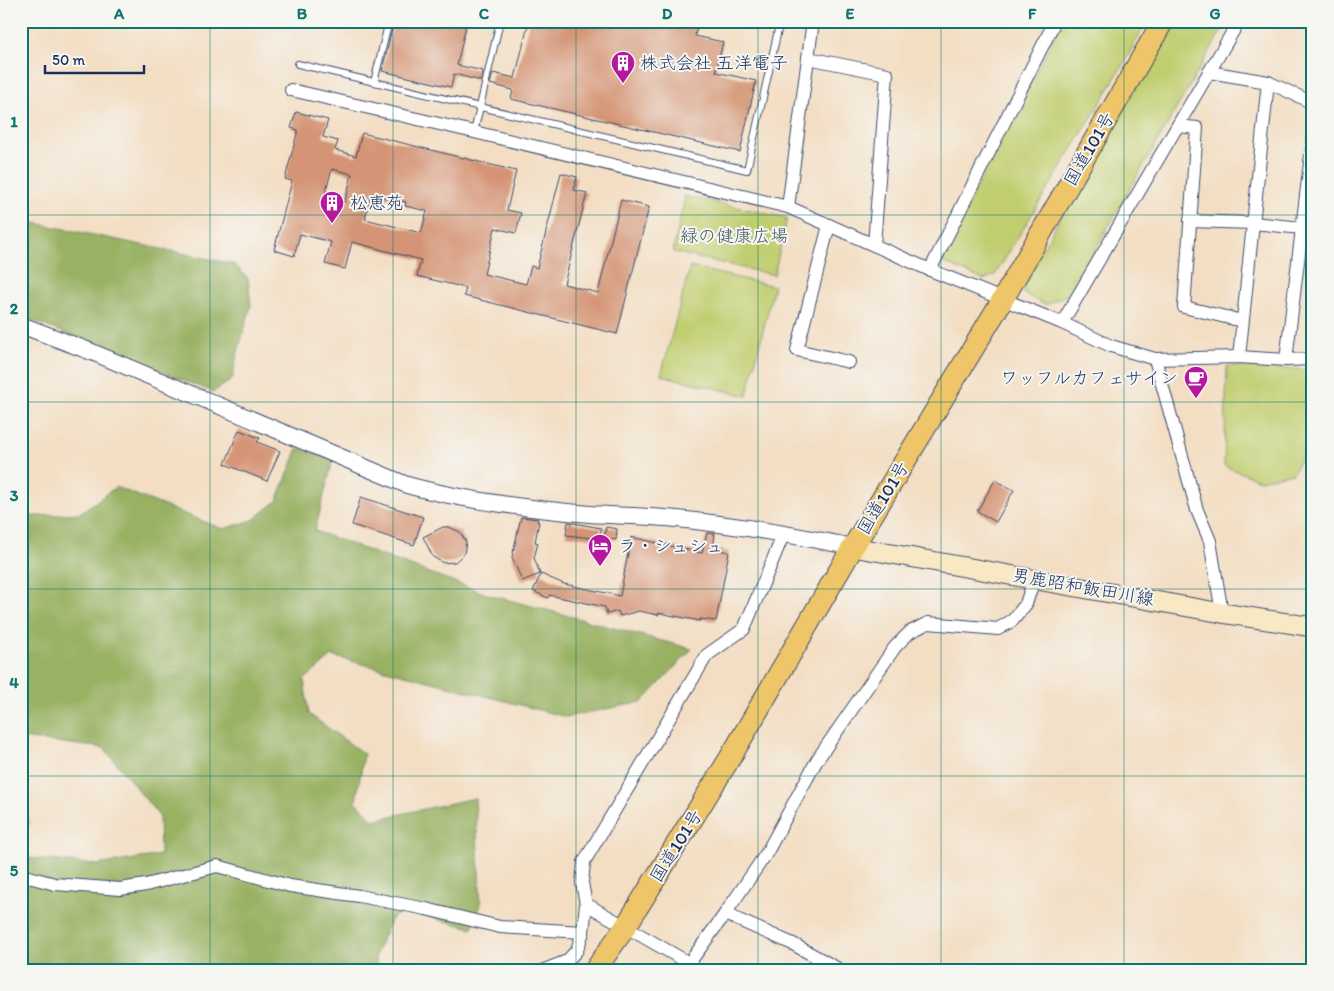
<svg xmlns="http://www.w3.org/2000/svg" width="1334" height="991" font-family="Itim,'Klee One',sans-serif">
	<style>
		.green { fill: #c1ce6f; stroke: #6e7e66 }
		.forest { fill: #98b162; stroke: #5a7060 }
		.water { fill: #67aede; stroke: #416e9e }
		.building { fill: #d49475; fill-rule: evenodd }
		.lines { fill: none; stroke-linecap: round; stroke-linejoin: round }
		.service-casing { stroke: #3b496d; stroke-width: 8 }
		.minor-casing { stroke: #3b496d; stroke-width: 14 }
		.tertiary-casing { stroke: #3b496d; stroke-width: 18 }
		.secondary-casing { stroke: #3b496d; stroke-width: 21 }
		.trunk-casing { stroke: #3b496d; stroke-width: 23 }
		.service { stroke: #fff; stroke-width: 6 }
		.minor { stroke: #fff; stroke-width: 12 }
		.tertiary { stroke: #fff; stroke-width: 16 }
		.secondary { stroke: #f8e8c3; stroke-width: 19 }
		.trunk { stroke: #eec569; stroke-width: 21 }
		.grid { fill: none; stroke: #0f766e; stroke-width: 1; stroke-opacity: 0.55 }
		.labels { text-anchor: middle; dominant-baseline: central; stroke-width: 4; stroke-linejoin: round; paint-order: stroke }
		.poi-label { font-size: 18px; fill: #1b2f5e; stroke: #f6f6f2; text-anchor: start }
		.street-label { font-size: 18px; fill: #1b2f5e; stroke: #f6f6f2 }
		.park-label { font-size: 18px; fill: #445762; stroke: #f6f6f2 }
		.neatline { fill: none; stroke: #0f766e; stroke-width: 2 }
		.grid-label { font-size: 16px; text-anchor: middle; font-weight: bold; fill: #0f766e }
	</style>
	<rect width="100%" height="100%" fill="#f6f6f2"/>
	<filter id="ink" filterUnits="userSpaceOnUse"><feTurbulence type="fractalNoise" baseFrequency=".02" numOctaves="2"/><feDisplacementMap in="SourceGraphic" scale="10" xChannelSelector="R" yChannelSelector="G"/><feConvolveMatrix kernelMatrix="1 2 1 2 8 2 1 2 1" color-interpolation-filters="sRGB"/></filter>
	<filter id="wash" filterUnits="userSpaceOnUse"><feTurbulence type="fractalNoise" baseFrequency=".0096" numOctaves="4" result="noise"/><feDisplacementMap in="SourceGraphic" scale="20" xChannelSelector="R" yChannelSelector="G"/><feGaussianBlur stdDeviation="1.12" result="paint"/><feColorMatrix in="noise" values="0 0 0 0 0 0 0 0 0 0 0 0 0 0 0 0 0 1.4 0 .05"/><feComposite in="paint" operator="in"/></filter>
	<g filter="url(#wash)">
		<rect width="100%" height="100%" fill="#f3dec3"/>
		<g class="green">
			<polygon points="1062,21 1148,21 1107,92 995,275 984,280 939,261"/>
			<polygon points="1175,21 1227,21 1070,293 1046,305 1024,294 1023,282"/>
			<polygon points="685,196 787,218 774,275 673,252"/>
			<polygon points="690,267 774,286 747,396 661,375"/>
			<polygon points="1227,366 1313,370 1313,395 1307,447 1293,473 1260,480 1224,466"/>
		</g>
		<g class="forest">
			<polygon points="21,220 234,264 248,278 251,306 236,359 232,380 213,392 21,316"/>
			<polygon points="298,448 333,460 315,531 487,594 692,649 642,702 566,717 332,656 304,680 309,714 364,754 356,801 373,820 475,798 481,905 472,928 403,911 391,919 375,956 378,970 21,970 21,917 24,904 21,886 21,857 96,865 160,855 159,816 104,748 21,738 21,517 80,513 116,487 223,529 253,520 277,501"/>
		</g>
		<polygon class="water" points="21,802 27,812 29,824 21,828"/>
		<g id="blocks">
			<g class="building">
				<polygon points="394,21 467,21 457,65 483,71 481,81 454,74 451,87 382,71"/>
				<polygon points="529,21 698,21 695,36 723,42 716,72 756,81 740,152 511,99 513,90 490,84 493,73 515,78"/>
				<path d="M296,112l32,8 -5,17 15,4 -3,9 21,6 6,-23 154,38 -9,39 14,3 -5,20 -21,-5 -11,46 42,10 5,-18 6,2 24,-95 16,4 -3,13 13,3 -23,91 34,9 23,-93 28,7 -32,127 -153,-38 2,-8 -49,-12 4,-16 -69,-18 -7,27 -20,-5 6,-22 -31,-8 -6,22 -20,-6 18,-69 -7,-2 13,-49 -7,-2zM332,169l20,5 -7,28 -21,-5zM371,194l35,8 -1,4 22,5 -6,22 -56,-14z"/>
				<polygon points="239,430 260,438 257,442 280,451 267,481 225,464"/>
				<polygon points="995,480 1014,490 996,522 977,511"/>
				<polygon points="361,497 423,517 414,545 352,525"/>
				<polygon points="521,517 538,519 537,522 539,522 535,542 538,543 534,558 540,574 522,581 512,557"/>
				<polygon points="568,522 601,528 600,539 566,535"/>
				<polygon points="443,527 449,527 460,532 466,542 464,554 455,562 443,563 433,557 423,537"/>
				<polygon points="606,527 617,529 616,540 604,538"/>
				<polygon points="707,533 715,534 713,549 729,552 716,621 700,619 700,621 659,613 658,615 639,611 620,616 618,611 607,614 605,607 549,595 548,598 533,591 541,574 564,584 620,596 631,537 702,553"/>
			</g>
		</g>
	</g>
	<g filter="url(#ink)">
		<use href="#blocks" fill-opacity="0" stroke="#3b496d" stroke-width="1"/>
		<g class="lines">
			<defs>
				<g id="service">
					<polyline points="298,64 747,170 780,21"/>
					<polyline points="374,82 389,21"/>
					<polyline points="474,132 500,21"/>
				</g>
				<g id="minor">
					<polyline points="808,58 887,74 874,245"/>
					<polyline points="1209,72 1268,82 1313,103"/>
					<polyline points="291,90 474,132 788,207 930,270 1062,323 1111,346 1155,359 1239,357 1286,360 1313,359"/>
					<polyline points="1178,126 1197,128 1184,307 1242,321"/>
					<polyline points="788,207 813,21"/>
					<polyline points="1190,221 1253,223 1302,228"/>
					<polyline points="829,225 797,350 849,362"/>
					<polyline points="930,270 1055,21"/>
					<polyline points="1062,323 1239,21"/>
					<polyline points="1239,357 1268,82"/>
					<polyline points="1155,359 1197,510 1210,541 1222,613"/>
					<polyline points="1286,360 1313,138"/>
					<polyline points="21,875 55,884 120,889 146,885 217,866 290,886 359,896 426,909 500,927 583,932"/>
					<polyline points="586,904 689,963"/>
					<polyline points="725,914 793,944 840,970"/>
					<polyline points="544,970 567,961 577,950 583,932 586,904 582,883 584,862 707,655 744,629 784,533"/>
					<polyline points="684,970 725,914 766,854 817,760 895,647 910,632 928,623 998,629 1013,620 1026,604 1034,579"/>
				</g>
				<path id="tertiary" d="M21,325l71,27 315,133c58,16 124,24 183,29 29,2 58,2 87,5 59,6 118,16 176,28"/>
				<polyline id="secondary" points="853,547 1222,613 1313,627"/>
				<polyline id="trunk" points="595,970 626,926 730,758 853,547 1003,299 1163,21"/>
			</defs>
			<use href="#service" class="service-casing"/>
			<use href="#minor" class="minor-casing"/>
			<use href="#tertiary" class="tertiary-casing"/>
			<use href="#secondary" class="secondary-casing"/>
			<use href="#trunk" class="trunk-casing"/>
			<use href="#service" class="service"/>
			<use href="#minor" class="minor"/>
			<use href="#tertiary" class="tertiary"/>
			<use href="#secondary" class="secondary"/>
			<use href="#trunk" class="trunk"/>
		</g>
	</g>
	<path class="grid" d="M210,21v949M393,21v949M576,21v949M758,21v949M941,21v949M1124,21v949M21,215h1292M21,402h1292M21,589h1292M21,776h1292"/>
	<defs>
		<symbol id="building-pin" viewBox="-11 -11 22 30"><path d="M0 17L-7.5 6A9.5 9.5 0 1 1 7.5 6Z" fill="#b5179e" stroke="#f6f6f2"/><path d="M-4-6H4V6H1V3H-1V6H-4ZM-2.5-4.3h1.7v1.8h-1.7ZM.8-4.3h1.7v1.8H.8ZM-2.5-1h1.7V.8h-1.7ZM.8-1h1.7V.8H.8Z" fill="#fff"/></symbol>
		<symbol id="cafe-pin" viewBox="-11 -11 22 30"><path d="M0 17L-7.5 6A9.5 9.5 0 1 1 7.5 6Z" fill="#b5179e" stroke="#f6f6f2"/><path d="M-5.5-4.5H6V0H3Q3 3.5 0 3.5H-2.5Q-5.5 3.5-5.5 0ZM3-3.2v2h1.7v-2ZM-6 4.5H4V6H-6Z" fill="#fff"/></symbol>
		<symbol id="hotel-pin" viewBox="-11 -11 22 30"><path d="M0 17L-7.5 6A9.5 9.5 0 1 1 7.5 6Z" fill="#b5179e" stroke="#f6f6f2"/><path d="M-6-4.5h1.5V1H6V5H4.5V3h-9V5H-6ZM-4 0a1.8 1.8 0 1 1 3.6 0ZM.5 0V-2.5h3Q6-2.5 6 0Z" fill="#fff"/></symbol>
	</defs>
	<g fill-rule="evenodd">
		<use href="#building-pin" x="609" y="49" width="28" height="38"/>
		<use href="#building-pin" x="318" y="189" width="28" height="38"/>
		<use href="#cafe-pin" x="1182" y="364" width="28" height="38"/>
		<use href="#hotel-pin" x="586" y="532" width="28" height="38"/>
	</g>
	<g class="labels">
		<g class="poi-label">
			<text x="640" y="63">株式会社 五洋電子</text>
			<text x="350" y="203">松恵苑</text>
			<text x="1178" y="378" text-anchor="end">ワッフルカフェサイン</text>
			<text x="618" y="546">ラ・シュシュ</text>
		</g>
		<g class="street-label">
			<text transform="translate(1089 149) rotate(-60)">国道101号</text>
			<text transform="translate(883 498) rotate(-59)">国道101号</text>
			<text transform="translate(1083 587) rotate(10)">男鹿昭和飯田川線</text>
			<text transform="translate(676 846) rotate(-58)">国道101号</text>
		</g>
		<g class="park-label">
			<text x="734" y="236">緑の健康広場</text>
		</g>
	</g>
	<rect width="1334" height="991" fill="none" stroke="#f6f6f2" stroke-width="55"/>
	<path d="M45 65v8h99v-8" fill="none" stroke="#1b2f5e" stroke-width="2.5"/>
	<text x="52" y="65" font-size="15" fill="#1b2f5e" stroke="#f6f6f2" stroke-width="4" paint-order="stroke">50 m</text>
	<rect x="28" y="28" width="1278" height="936" class="neatline"/>
	<g class="grid-label">
		<text x="119" y="19">A</text>
		<text x="302" y="19">B</text>
		<text x="484" y="19">C</text>
		<text x="667" y="19">D</text>
		<text x="850" y="19">E</text>
		<text x="1032" y="19">F</text>
		<text x="1215" y="19">G</text>
		<text x="14" y="127">1</text>
		<text x="14" y="314">2</text>
		<text x="14" y="501">3</text>
		<text x="14" y="688">4</text>
		<text x="14" y="876">5</text>
	</g>
</svg>
